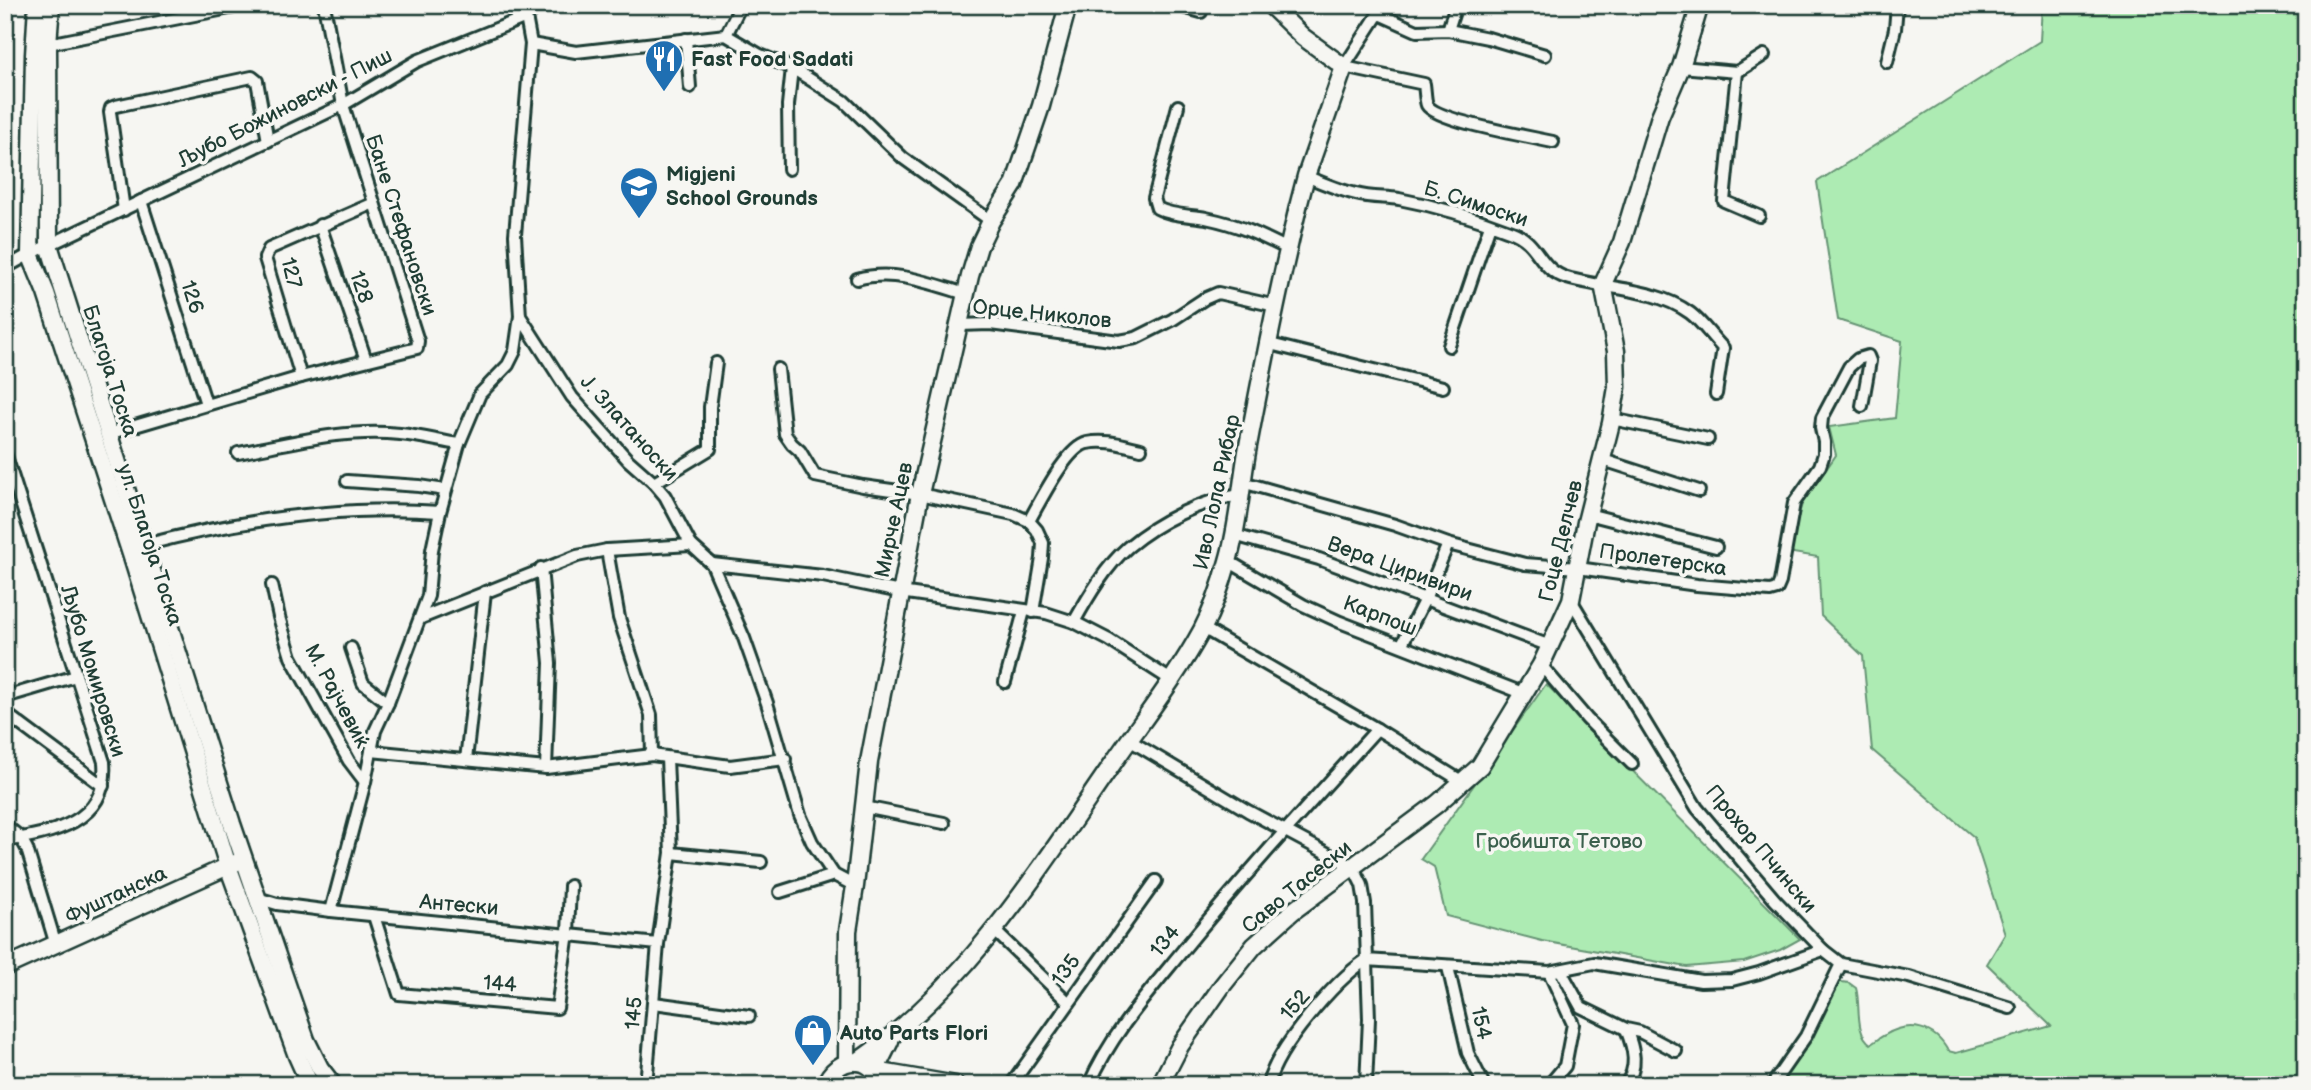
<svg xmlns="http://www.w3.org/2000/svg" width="2311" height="1090" font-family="'Balsamiq Sans',sans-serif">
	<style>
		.green { fill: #adebb3; stroke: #669474; stroke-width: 2 }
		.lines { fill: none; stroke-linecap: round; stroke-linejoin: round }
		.street-casing { stroke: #1f3d34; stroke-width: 16 }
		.secondary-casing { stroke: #1f3d34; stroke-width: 21 }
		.street { stroke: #f6f6f2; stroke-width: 10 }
		.secondary { stroke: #f6f6f2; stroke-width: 16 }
		.labels { text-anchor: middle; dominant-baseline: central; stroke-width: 7; stroke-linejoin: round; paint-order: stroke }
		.poi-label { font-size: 21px; font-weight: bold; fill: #1f3d34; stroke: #f6f6f2; text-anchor: start }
		.street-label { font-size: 21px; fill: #1f3d34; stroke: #f6f6f2 }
		.park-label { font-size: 21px; fill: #3b604d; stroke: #f6f6f2 }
	</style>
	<rect width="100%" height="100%" fill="#f6f6f2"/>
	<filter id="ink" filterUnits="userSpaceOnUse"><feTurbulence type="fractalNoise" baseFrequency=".0143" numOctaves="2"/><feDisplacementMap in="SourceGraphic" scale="14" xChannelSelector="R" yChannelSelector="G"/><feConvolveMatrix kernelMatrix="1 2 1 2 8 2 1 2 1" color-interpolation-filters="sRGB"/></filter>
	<g filter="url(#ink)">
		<g class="green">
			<path d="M2042,5h264v1080h-534l62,-104 15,2 7,5c5,17 -2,45 15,56 5,-3 9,-7 14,-9 25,-15 50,-8 63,16l8,2 95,-27 -64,-62 18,-30 -31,-97 -102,-87 -9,-94 -42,-40 -3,-59 -31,-5 15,-48 34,-49 -7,-28 66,-9 7,-77 -64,-21 -21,-138 223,-141z"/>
			<polygon points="1546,684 1800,939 1780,950 1744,962 1687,967 1542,941 1446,916 1434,867 1421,859"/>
		</g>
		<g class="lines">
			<defs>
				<g id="street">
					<polyline points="1176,5 1201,12"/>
					<path d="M1384,5l-40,62 80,17c1,6 1,16 3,21 9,16 104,32 126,37"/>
					<polyline points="1379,14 1417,31 1448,30 1488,38 1545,55"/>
					<polyline points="1448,30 1456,5"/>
					<polyline points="726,35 741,5"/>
					<polyline points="686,39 690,87"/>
					<polyline points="48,44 245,5"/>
					<polyline points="531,44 576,52 726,35 760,55 792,68 844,101 903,158 991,221"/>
					<polyline points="1887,62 1895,29 1897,5"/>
					<polyline points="1681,67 1737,72 1764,55"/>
					<polyline points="1737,72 1724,201 1759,216"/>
					<path d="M1178,106l-24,92 3,10c15,8 33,7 49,10 33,7 52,16 82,31"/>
					<polyline points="789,169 788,105 792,68"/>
					<path d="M1306,176c16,7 33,14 50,18 14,4 29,3 43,5 37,7 77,19 113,33 27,10 27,38 55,46 39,11 89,10 123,35 12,9 22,24 33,35l-7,46"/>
					<polyline points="141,201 206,404"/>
					<polyline points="124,210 110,112 111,108 116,106 252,77 257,81 268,141"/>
					<polyline points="320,225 366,360"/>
					<polyline points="5,268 30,254 343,105 417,61 526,17 538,5"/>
					<path d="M857,279c38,-10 72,4 109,15"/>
					<polyline points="520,316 572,397 628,460 654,483 665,496 691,545 712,564 744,638 767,703 800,815 812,842 834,875 855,886"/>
					<polyline points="959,325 990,324 1119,341 1136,338 1172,320 1204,299 1218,293 1276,306"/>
					<polyline points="1270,344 1443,387"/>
					<polyline points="1449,346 1490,225"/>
					<polyline points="778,369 785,434 792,444 800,451 815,476 863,486 920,494 1013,514 1029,521 1037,530 1043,543 1042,558 1033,612"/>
					<polyline points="301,377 265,258 269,249 374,203"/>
					<polyline points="1612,419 1708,439"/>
					<polyline points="108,434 301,377 417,348 418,341 343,105 324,5"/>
					<path d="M5,453l99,309c5,61 -52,71 -99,79"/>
					<path d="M238,453c53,-10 108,-25 162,-19 20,2 40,7 59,10"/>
					<polyline points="1603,460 1699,491"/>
					<polyline points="347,481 419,486 445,490"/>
					<polyline points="1242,482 1395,525 1448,544 1525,564 1578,568 1697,585 1770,591 1777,589 1780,582 1794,503 1820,466 1824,454 1824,442 1821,428 1822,418 1849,367 1858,359 1868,356 1870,361 1862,406"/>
					<polyline points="654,483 710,449 710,407 716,363"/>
					<polyline points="1588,514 1716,547"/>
					<path d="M1029,521c11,-19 37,-73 58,-78 19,-4 36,2 54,6"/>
					<polyline points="1234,535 1319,559 1550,646"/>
					<path d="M144,545c96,-25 195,-40 296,-33"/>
					<polyline points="607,550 619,618 651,715 652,755"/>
					<polyline points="1228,561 1303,605 1340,622 1525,694"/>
					<polyline points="712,564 823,576 900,592 1046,613 1074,622 1109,640 1171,680"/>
					<polyline points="541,568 550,663 546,768"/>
					<polyline points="272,585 279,617 291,657 349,761 365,782"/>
					<polyline points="1571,600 1697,808 1775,900 1823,950 1841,964 1909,977 2010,1008"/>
					<polyline points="421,618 577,556 607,550 691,545"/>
					<path d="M1074,622c14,-25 32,-56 54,-75 31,-26 72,-46 112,-52"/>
					<polyline points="1203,628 1377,729 1463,782"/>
					<polyline points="1402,644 1425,599 1448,544"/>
					<polyline points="351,648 363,683 388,703"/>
					<polyline points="1541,665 1587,719 1632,764"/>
					<polyline points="1005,682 1024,611"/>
					<polyline points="5,697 76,676"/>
					<polyline points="5,713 103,786"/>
					<polyline points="1129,740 1248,811 1353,867 1362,885 1365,903 1369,1019 1366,1085"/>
					<polyline points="371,751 546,768 652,755 730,766 785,759"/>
					<polyline points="466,760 485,592"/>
					<polyline points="864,807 944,823"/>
					<polyline points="5,825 21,838 27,849 56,945"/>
					<polyline points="671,853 761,862"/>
					<polyline points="780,892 834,875"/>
					<polyline points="257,898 277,904 331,911 658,944"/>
					<polyline points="331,911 365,782 375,731 388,703 428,596 432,550 440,512 459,444 480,394 508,365 515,351 520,316 515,235 531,44 526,17"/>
					<polyline points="374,916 399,994 557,1008 568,933 570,886"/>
					<polyline points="995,931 1068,1002"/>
					<polyline points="1448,967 1468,1053 1484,1085"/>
					<polyline points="1561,971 1581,1007 1626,1029 1640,1032 1676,1051"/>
					<polyline points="654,1003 749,1016"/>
					<polyline points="646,1085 658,944 671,853 667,758"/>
					<polyline points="1011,1085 1156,881"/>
					<path d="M1089,1085c22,-51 60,-93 95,-136 62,-76 128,-148 193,-220"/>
					<path d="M1268,1085c8,-37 67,-104 98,-125l183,12 45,-9 107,18 31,-1 27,-7 64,-23"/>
					<polyline points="1549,1085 1565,1066 1573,1024 1549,972"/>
					<path d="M1625,1085c14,-18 9,-36 1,-56"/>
					<polyline points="1772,1085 1806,1036 1841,964"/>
				</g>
				<g id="secondary">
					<polyline points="37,5 34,55 30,254 46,293 131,554 228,866 297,1056 310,1085"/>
					<polyline points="51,5 48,44 49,245 232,824 306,1040 320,1068 333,1085"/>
					<polyline points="5,967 235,863"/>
					<polyline points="890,1041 875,1071 956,1085"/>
					<polyline points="847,1062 848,931 855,886 869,762 920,494 970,276 979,246 991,221 1014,185 1041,106 1068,5"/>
					<path d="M857,1062c109,-75 180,-189 254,-296 30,-44 65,-88 91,-136 11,-21 20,-47 26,-69 11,-37 13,-77 20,-115 15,-80 31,-160 50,-239l8,-31 38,-109 -41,-30 -33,-32"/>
					<path d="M825,1085c10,-29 49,-33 55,0"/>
					<polyline points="1160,1085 1180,1046 1222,986 1254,946 1293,911 1437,804 1480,766 1541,665 1571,600 1586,522 1611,423 1617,387 1616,351 1603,284 1622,242 1660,116 1681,67 1700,5"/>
				</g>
			</defs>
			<use href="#street" class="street-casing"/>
			<use href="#secondary" class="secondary-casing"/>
			<use href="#street" class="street"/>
			<use href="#secondary" class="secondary"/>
		</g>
	</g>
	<defs>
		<symbol id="restaurant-pin" viewBox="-11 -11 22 30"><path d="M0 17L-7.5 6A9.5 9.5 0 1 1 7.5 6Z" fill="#1f6fb2" stroke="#f6f6f2"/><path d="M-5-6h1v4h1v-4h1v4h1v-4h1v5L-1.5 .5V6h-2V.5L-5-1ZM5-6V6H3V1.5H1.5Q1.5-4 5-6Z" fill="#fff"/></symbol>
		<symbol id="school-pin" viewBox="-11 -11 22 30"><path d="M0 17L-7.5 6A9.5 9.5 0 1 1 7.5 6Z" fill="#1f6fb2" stroke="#f6f6f2"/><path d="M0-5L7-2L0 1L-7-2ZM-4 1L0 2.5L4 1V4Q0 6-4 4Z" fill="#fff"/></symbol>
		<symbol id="shop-pin" viewBox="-11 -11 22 30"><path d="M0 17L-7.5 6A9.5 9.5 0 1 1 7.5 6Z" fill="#1f6fb2" stroke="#f6f6f2"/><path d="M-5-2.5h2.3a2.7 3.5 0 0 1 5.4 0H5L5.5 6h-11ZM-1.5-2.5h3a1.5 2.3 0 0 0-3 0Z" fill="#fff"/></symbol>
	</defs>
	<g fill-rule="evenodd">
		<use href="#restaurant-pin" x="642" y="37" width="44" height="60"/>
		<use href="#school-pin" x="617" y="164" width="44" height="60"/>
		<use href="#shop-pin" x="791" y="1011" width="44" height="60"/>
	</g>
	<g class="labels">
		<g class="poi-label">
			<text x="691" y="59">Fast Food Sadati</text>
			<text x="666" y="174">Migjeni<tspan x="666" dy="24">School Grounds</tspan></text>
			<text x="840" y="1033">Auto Parts Flori</text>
		</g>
		<g class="street-label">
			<text transform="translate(285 108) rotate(-27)">Љубо Божиновски - Пиш</text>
			<text transform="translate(1476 204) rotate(18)">Б. Симоски</text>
			<text transform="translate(401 225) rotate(72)">Бане Стефановски</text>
			<text transform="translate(291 273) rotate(76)">127</text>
			<text transform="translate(361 287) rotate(71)">128</text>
			<text transform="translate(192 297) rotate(72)">126</text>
			<text transform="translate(1042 314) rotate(6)">Орце Николов</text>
			<text transform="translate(110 371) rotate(72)">Благоја Тоска</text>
			<text transform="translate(629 428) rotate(48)">Ј. Златаноски</text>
			<text transform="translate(1217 492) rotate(-78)">Иво Лола Рибар</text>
			<text transform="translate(894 520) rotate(-78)">Мирче Ацев</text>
			<text transform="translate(1561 541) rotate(-76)">Гоце Делчев</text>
			<text transform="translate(150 545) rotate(72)">ул. Благоја Тоска</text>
			<text transform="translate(1663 560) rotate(8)">Пролетерска</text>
			<text transform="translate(1400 569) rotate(20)">Вера Циривири</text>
			<text transform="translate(1380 616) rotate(21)">Карпош</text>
			<text transform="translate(93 671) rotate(73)">Љубо Момировски</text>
			<text transform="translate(337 696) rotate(62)">М. Рајчевиќ</text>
			<text transform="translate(1761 849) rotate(50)">Прохор Пчински</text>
			<text transform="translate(1297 887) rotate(-39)">Саво Тасески</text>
			<text transform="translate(116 895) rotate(-25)">Фуштанска</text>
			<text transform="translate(459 905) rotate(5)">Антески</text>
			<text transform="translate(1165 941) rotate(-51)">134</text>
			<text transform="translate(1066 970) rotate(-54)">135</text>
			<text transform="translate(500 984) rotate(4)">144</text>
			<text transform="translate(1295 1005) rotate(-49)">152</text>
			<text transform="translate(634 1013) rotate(-85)">145</text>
			<text transform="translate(1481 1023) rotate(78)">154</text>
		</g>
		<g class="park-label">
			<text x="1559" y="841">Гробишта Тетово</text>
		</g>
	</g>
	<rect width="2311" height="1090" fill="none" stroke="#f6f6f2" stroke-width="28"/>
	<rect x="14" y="14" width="2283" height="1062" fill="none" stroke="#1f3d34" stroke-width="2.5" filter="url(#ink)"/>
</svg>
